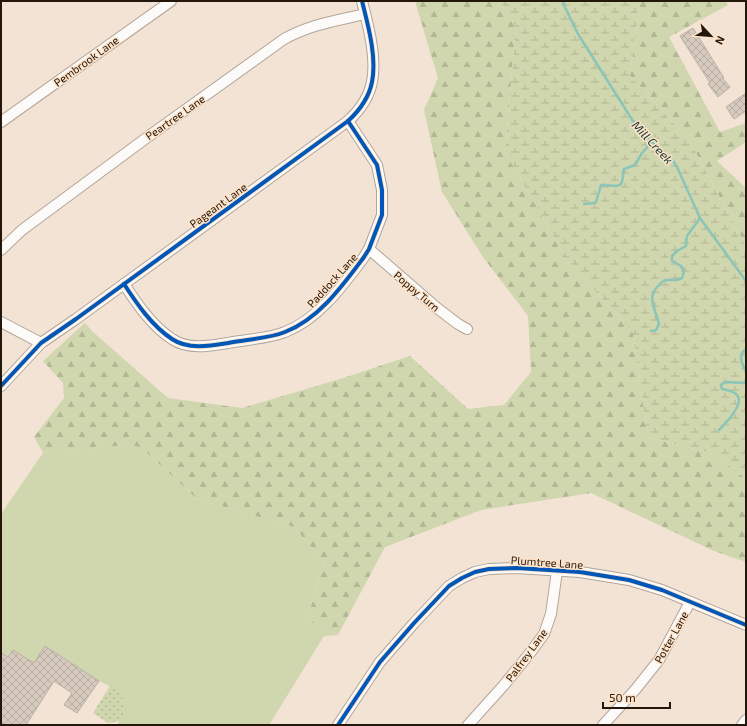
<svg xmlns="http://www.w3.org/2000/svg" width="747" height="726" font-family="'Exo 2',sans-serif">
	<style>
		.green { fill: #d0d6ad }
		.forest { fill: url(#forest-firs) }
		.wetland { fill: url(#wetland-marsh) }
		.park { fill: url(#park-dots) }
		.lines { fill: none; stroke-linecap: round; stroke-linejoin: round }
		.stream { stroke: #8ac5b9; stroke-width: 2.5 }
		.building { fill: url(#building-cross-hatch); stroke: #bab0a3 }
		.minor-casing { stroke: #b2a599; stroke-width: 12 }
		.minor { stroke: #fdfbf9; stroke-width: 10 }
		.cycleway-casing { stroke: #fee3c9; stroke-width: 6 }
		.cycleway { stroke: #0057b8; stroke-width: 4 }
		.labels { text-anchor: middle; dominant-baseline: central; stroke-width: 3; stroke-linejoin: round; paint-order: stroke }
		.street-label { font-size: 11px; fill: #23170b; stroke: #fee3c9 }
		.water-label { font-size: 12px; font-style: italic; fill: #0a3732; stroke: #fee3c9 }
	</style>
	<defs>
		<pattern id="forest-firs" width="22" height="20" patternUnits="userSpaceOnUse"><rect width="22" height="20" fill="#d0d6ad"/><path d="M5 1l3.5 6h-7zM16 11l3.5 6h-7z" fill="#b2b794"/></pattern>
		<pattern id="wetland-marsh" width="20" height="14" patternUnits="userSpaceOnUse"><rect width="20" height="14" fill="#d0d6ad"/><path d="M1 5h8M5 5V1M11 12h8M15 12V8" fill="none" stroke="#b2b794"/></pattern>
		<pattern id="park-dots" width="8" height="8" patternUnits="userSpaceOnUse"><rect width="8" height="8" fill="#d0d6ad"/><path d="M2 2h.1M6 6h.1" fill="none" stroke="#b2b794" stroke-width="1.8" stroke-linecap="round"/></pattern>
		<pattern id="building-cross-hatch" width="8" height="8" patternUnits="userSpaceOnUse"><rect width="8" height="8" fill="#d5cabd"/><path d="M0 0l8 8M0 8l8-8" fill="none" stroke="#b7ada1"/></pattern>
	</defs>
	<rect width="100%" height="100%" fill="#f2e3d5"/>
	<polygon class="green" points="127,445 141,447 197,499 294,527 324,562 307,620 338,635 324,636 269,725 117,725 126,710 110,686 99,681 46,646 34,663 13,650 8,657 1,653 1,514 43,453"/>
	<g class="forest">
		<polygon points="415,1 500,1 516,27 505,152 566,258 633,333 648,437 714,454 746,479 746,562 714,551 591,493 481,510 385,547 338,635 307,620 324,562 294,527 197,499 141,447 127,445 43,453 34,437 64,398 63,383 43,361 85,323 93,332 168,398 242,408 340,379 410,356 468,409 504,405 531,372 528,316 483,257 442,192 424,110 438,78"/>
		<polygon points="639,1 726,1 728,5 669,37 720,132 746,123 746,142 717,161 746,188 746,221 745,223 746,224 746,246 689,140 630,76"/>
	</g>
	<polygon class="wetland" points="500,1 639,1 630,76 689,140 746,246 746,479 714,454 648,437 633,333 566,258 505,152 516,27"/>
	<polygon class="park" points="110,686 121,694 126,710 120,721 108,723 93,713"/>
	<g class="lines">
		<g class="stream">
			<polyline points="562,1 578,34 638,129 673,161 677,167 700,218 746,281"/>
			<path d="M584,204l10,-1 2,-1 5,-17 16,1 4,-2c3,-5 1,-10 3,-15l11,-4 7,-12 10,-11"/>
			<path d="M651,331l5,-1 3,-6c-5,-20 -15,-29 6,-44h12l5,-2 2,-7 -3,-5 -9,-5v-5l5,-5 9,-5 1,-10 13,-18"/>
			<path d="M746,349c-9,7 -4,14 0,23"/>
			<path d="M719,430c6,-6 26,-26 18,-35 -3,-4 -11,-5 -15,-6l-1,-4 4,-3 21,1"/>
		</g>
	</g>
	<g class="building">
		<polygon points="693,28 724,78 723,79 730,87 718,97 708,84 710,83 680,36"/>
		<polygon points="746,93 746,111 734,119 726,107"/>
		<polygon points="45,646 99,681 77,713 64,705 72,693 54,681 26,725 1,725 1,653 8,657 13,650 34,663"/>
	</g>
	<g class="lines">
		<defs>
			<g id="minor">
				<polyline points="1,122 171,1"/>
				<polyline points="369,249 437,308 458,324 467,329"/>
				<path d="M1,250l21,-20 127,-94 135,-97c28,-15 51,-18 81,-25"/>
				<path d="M124,284c13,20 28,42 48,55 16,11 38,7 56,4 19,-4 40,-4 57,-11 34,-13 58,-47 79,-75l5,-8 13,-34v-25l-5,-25 -29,-44"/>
				<polyline points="1,322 41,343"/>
				<path d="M1,386l40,-43 35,-24 272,-198c11,-10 21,-24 24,-39 5,-25 -4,-57 -10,-81"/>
				<polyline points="338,725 380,662 415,622 449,586 462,578 475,572 489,569 517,568 580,572 629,580 662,590 746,625"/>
				<polyline points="468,725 504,685 530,653 544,634 551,614 557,571"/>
				<polyline points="603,725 635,690 659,660 690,602"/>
				<polyline points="742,725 746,720"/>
			</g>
		</defs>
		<use href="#minor" class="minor-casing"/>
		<use href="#minor" class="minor"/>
		<defs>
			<g id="cycleway">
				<path d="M124,284c13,20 28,42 48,55 16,11 38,7 56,4 19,-4 40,-4 57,-11 34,-13 58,-47 79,-75l5,-8 13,-34v-25l-5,-25 -29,-44"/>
				<path d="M1,386l40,-43 35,-24 272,-198c11,-10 21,-24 24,-39 5,-25 -4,-57 -10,-81"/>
				<polyline points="338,725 380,662 415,622 449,586 462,578 475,572 489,569 517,568 580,572 629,580 662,590 746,625"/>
			</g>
		</defs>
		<use href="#cycleway" class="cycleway-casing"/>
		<use href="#cycleway" class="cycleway"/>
	</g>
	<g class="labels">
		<g class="street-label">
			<text transform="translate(86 61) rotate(-36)">Pembrook Lane</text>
			<text transform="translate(175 117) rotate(-35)">Peartree Lane</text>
			<text transform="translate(218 205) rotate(-36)">Pageant Lane</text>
			<text transform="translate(332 280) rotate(-48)">Paddock Lane</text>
			<text transform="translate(417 291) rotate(40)">Poppy Turn</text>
			<text transform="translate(547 562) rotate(4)">Plumtree Lane</text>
			<text transform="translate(671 637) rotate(-61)">Potter Lane</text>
			<text transform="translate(526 655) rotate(-54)">Palfrey Lane</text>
		</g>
		<g class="water-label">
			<text transform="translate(653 142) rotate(47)">Mill Creek</text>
		</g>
	</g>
	<rect width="747" height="726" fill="none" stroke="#23170b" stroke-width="4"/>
	<g transform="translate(711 36) rotate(116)" stroke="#fee3c9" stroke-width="3" paint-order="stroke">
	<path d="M0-3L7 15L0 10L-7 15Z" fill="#23170b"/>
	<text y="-6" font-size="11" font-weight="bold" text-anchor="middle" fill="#23170b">N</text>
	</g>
	<path d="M603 702v6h67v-6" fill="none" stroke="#23170b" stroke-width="2"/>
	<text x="609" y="702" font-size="12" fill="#23170b" stroke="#fee3c9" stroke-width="3" paint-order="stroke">50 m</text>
</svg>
